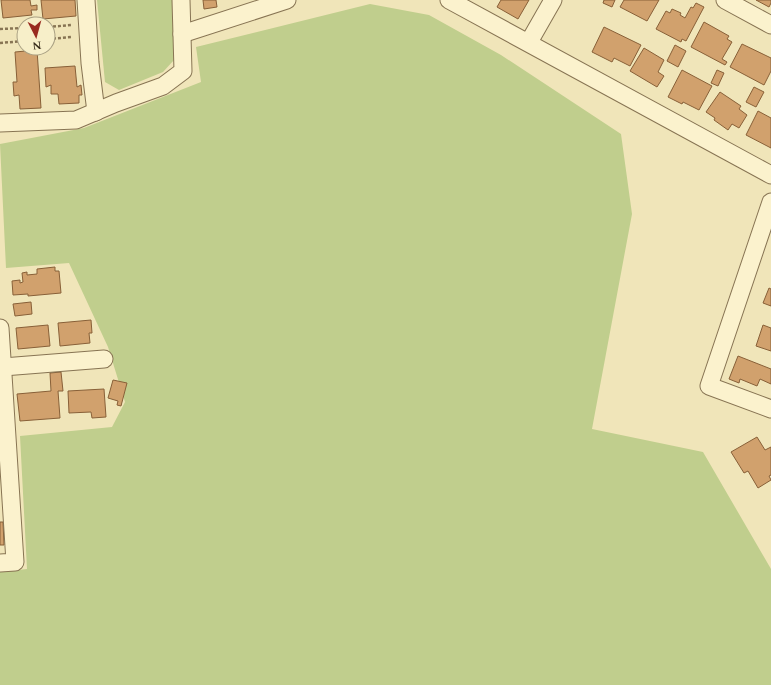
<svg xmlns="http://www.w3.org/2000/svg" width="771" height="685" font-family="Spectral,serif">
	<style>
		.green { fill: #c0ce8d }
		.building { fill: #d1a16d; stroke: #886038 }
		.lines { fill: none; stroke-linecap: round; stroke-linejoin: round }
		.minor-casing { stroke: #877453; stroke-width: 19 }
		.path { stroke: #877453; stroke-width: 2.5; stroke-dasharray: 3 2; stroke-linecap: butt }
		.minor { stroke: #fbf2cd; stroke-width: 17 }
	</style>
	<rect width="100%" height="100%" fill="#f0e5b9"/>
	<g class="green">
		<polygon points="97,0 172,0 174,60 163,72 119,90 105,82"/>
		<polygon points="370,4 429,15 501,55 621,134 632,214 592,429 703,452 771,569 771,685 0,685 0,572 27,569 20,436 112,427 125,402 108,347 69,263 6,268 0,144 84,128 201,82 196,47"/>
	</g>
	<g class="building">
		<polygon points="1,0 30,0 31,6 37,5 37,10 31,10 32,15 3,18"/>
		<polygon points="41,0 75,0 76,16 43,19"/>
		<polygon points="203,0 216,0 217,7 204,9"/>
		<polygon points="501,0 529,0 518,19 497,7"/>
		<polygon points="604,0 615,0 612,7 603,3"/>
		<polygon points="624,0 659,0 647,21 620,7"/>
		<polygon points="756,0 771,0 771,3 769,7"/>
		<polygon points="696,3 704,7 686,41 682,39 681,42 656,29 666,11 670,13 672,9 681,13 680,15 685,18 691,7 693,8"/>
		<polygon points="704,22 729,36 727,39 732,42 722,59 727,62 725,65 691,47"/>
		<polygon points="604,27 641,45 630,66 614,58 612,62 592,52"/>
		<polygon points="742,44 771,58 771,71 764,85 730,67"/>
		<polygon points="675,45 686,51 678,67 667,61"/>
		<polygon points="644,48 664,60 658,72 664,76 657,87 630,71"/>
		<polygon points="37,50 41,108 20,109 19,95 14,96 13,82 17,82 15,52"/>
		<polygon points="75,66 77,87 81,85 82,95 79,95 79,103 59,104 58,94 51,94 51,85 46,87 45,68"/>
		<polygon points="682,70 712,86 699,110 683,102 682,104 668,97"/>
		<polygon points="717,70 724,73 718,86 711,83"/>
		<polygon points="754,87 764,92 756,107 746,102"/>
		<polygon points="720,92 741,106 739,109 747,115 739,128 732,124 728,130 714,120 715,118 706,112"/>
		<polygon points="758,111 771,118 771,148 746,135"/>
		<polygon points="55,267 55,271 59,271 61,293 28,296 28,294 13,295 12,281 20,280 20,283 23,282 22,273 27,272 27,275 37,274 37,269"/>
		<polygon points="769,288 771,289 771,306 763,303"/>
		<polygon points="31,302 32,314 15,316 13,304"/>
		<polygon points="91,320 92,333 89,333 90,343 60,346 58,323"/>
		<polygon points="48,325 50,346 18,349 16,328"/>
		<polygon points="763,325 771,328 771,351 756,346"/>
		<polygon points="738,356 771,369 771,384 760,379 757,386 740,379 739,383 729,379"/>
		<polygon points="61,372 63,391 58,391 60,418 20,421 17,394 51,391 50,373"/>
		<polygon points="113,380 127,383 121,406 117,405 118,401 108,398"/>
		<polygon points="104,389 106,417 92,418 91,412 69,413 68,391"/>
		<polygon points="757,437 765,450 771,447 771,475 769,476 771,480 758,488 748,471 744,473 731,452"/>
		<polygon points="0,522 3,522 4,545 0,545"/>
	</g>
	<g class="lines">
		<defs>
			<g id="minor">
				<polyline points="86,0 90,63 96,112"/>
				<polyline points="449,0 771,175"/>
				<polyline points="725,0 771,25"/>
				<polyline points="182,34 287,0"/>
				<polyline points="529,42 553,0"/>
				<polyline points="0,123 76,120 116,103 163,86 183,71 181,0"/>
				<polyline points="771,202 709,386 771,409"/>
				<polyline points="0,328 15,562 0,563"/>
				<polyline points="3,367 104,359"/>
			</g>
		</defs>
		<use href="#minor" class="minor-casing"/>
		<g class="path">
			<polyline points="48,27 71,25"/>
			<polyline points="0,29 24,28"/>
			<polyline points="48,39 72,37"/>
			<polyline points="0,43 24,41"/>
		</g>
		<use href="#minor" class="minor"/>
	</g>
	<g transform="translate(36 36) rotate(174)"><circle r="19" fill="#f7efc9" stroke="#a9a083"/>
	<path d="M0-3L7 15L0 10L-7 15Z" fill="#992b20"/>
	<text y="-6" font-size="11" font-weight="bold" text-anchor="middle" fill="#352a19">N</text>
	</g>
</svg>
